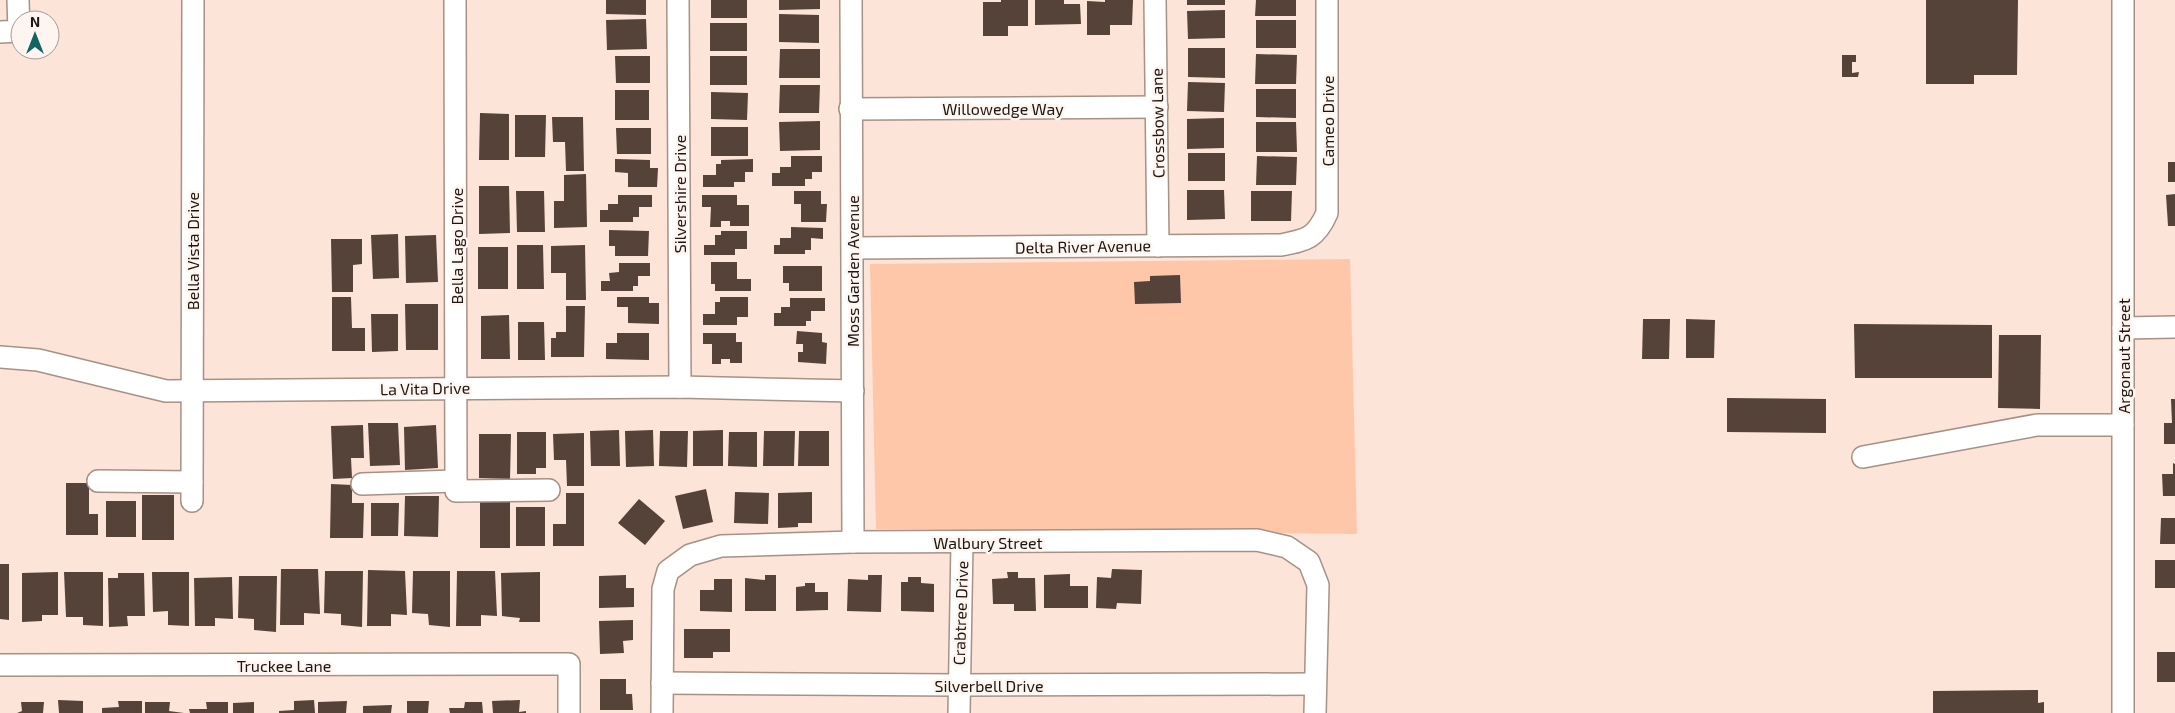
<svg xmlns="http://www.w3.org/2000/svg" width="2175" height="713" font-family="'Exo 2',sans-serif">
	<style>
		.green { fill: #fec7aa }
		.building { fill: #554238 }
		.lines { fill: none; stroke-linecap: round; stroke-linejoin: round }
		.minor-casing { stroke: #a69186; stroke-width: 24 }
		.minor { stroke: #fff; stroke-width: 21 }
		.labels { text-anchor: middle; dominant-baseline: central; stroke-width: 5; stroke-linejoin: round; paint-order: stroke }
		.street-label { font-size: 16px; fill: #1d1511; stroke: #fef5f0 }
	</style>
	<rect width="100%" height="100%" fill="#fce4d8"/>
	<polygon class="green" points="1350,259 1357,534 876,529 870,264"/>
	<g class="building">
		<polygon points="606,0 646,0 646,15 606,14"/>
		<rect x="711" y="0" width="36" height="18"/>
		<polygon points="779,0 820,0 820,9 779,10"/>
		<polygon points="1001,0 1028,0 1028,26 1008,26 1008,36 983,36 983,2 1001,2"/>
		<polygon points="1035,0 1064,0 1064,4 1080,4 1081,24 1035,25"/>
		<polygon points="1105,0 1133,0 1132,25 1110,25 1110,35 1087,35 1087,1 1105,2"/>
		<rect x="1187" y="0" width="38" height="5"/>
		<polygon points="1256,0 1296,0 1296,16 1255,16"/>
		<polygon points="1926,0 2018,0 2017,75 1974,75 1974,84 1926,84"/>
		<polygon points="1225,10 1225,38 1188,39 1187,11"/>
		<polygon points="779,14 819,15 819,43 779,42"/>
		<polygon points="646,19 647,49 607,50 606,20"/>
		<rect x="1256" y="20" width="40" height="28"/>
		<rect x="710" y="23" width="37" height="28"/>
		<polygon points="1188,48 1225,48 1225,78 1188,77"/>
		<polygon points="780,49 820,49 820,78 779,78"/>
		<polygon points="1256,54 1297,55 1296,84 1255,84"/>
		<polygon points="1842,55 1856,55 1856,62 1852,62 1852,73 1859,72 1858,77 1842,77"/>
		<polygon points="615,56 650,56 650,83 616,83"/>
		<rect x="710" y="56" width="37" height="29"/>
		<polygon points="1188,82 1225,83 1224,112 1187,111"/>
		<polygon points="780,85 820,85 819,113 779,113"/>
		<polygon points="1256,89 1296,89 1296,118 1256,117"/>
		<rect x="615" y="90" width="34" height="30"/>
		<polygon points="711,92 748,93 747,120 711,119"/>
		<polygon points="480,113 509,114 509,160 479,160"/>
		<polygon points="515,115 546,115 545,157 515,157"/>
		<polygon points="552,117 583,117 584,171 566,171 565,142 553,142"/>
		<polygon points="1224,118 1224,148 1187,149 1187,119"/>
		<polygon points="820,121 820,150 780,151 779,122"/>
		<polygon points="1256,122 1296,122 1297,152 1256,152"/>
		<rect x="711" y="127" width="37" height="29"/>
		<polygon points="616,128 651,128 651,154 617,154"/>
		<rect x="1188" y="153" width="37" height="28"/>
		<polygon points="791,156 822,156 822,172 812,172 812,179 805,179 805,186 772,186 772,173 780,173 780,167 791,167"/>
		<polygon points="1257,156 1297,157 1296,185 1256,185"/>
		<polygon points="615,159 650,160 650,168 658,168 657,187 628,187 628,173 615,172"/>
		<polygon points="753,159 753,172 745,172 745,182 734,182 734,187 703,187 703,175 716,175 716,164 721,164 721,160"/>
		<rect x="2168" y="162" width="7" height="20"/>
		<polygon points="586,174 587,227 554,228 554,201 564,201 564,175"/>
		<polygon points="479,186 509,186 510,233 479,234"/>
		<polygon points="1187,190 1224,190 1225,219 1187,220"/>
		<polygon points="516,191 544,191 545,232 517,232"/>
		<polygon points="794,191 821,191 821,204 827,204 826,222 801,222 801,204 794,204"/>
		<polygon points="1251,191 1292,191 1291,221 1251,221"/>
		<polygon points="2175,194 2175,226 2168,226 2166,195"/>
		<polygon points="618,195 652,195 652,207 639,207 639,217 633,217 633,222 600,222 600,210 608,210 608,204 618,204"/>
		<polygon points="702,195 737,195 737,205 749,205 749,226 730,226 730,221 721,221 721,227 710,227 711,207 702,207"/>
		<polygon points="791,227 823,228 823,239 811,238 811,250 805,250 805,254 774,254 774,245 780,245 780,238 791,238"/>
		<polygon points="609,230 649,231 648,256 615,256 615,246 609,246"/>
		<polygon points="721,231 747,231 747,249 735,249 735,255 704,255 704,245 715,245 715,235 721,235"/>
		<polygon points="398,234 399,278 373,279 371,235"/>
		<polygon points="436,235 438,282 406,283 405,236"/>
		<polygon points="331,239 362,239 362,264 353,265 353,292 332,292"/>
		<polygon points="517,245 543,245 544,289 517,289"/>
		<polygon points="585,245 586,300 566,300 566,273 551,273 551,246"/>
		<rect x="478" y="247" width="30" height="42"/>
		<polygon points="711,262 737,262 737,279 751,279 751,291 715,291 715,284 711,284"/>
		<polygon points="619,263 650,263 650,276 638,276 638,286 633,286 633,291 601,291 601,281 610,281 609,273 619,272"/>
		<polygon points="783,266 822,266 822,291 789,291 789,283 783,283"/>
		<polygon points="1180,275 1181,303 1135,304 1134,282 1150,281 1150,276"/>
		<polygon points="332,297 351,297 352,328 365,328 365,351 332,351"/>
		<polygon points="617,297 649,297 649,303 659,303 659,324 628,323 628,307 617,307"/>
		<polygon points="720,297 748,297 748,317 737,317 737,325 703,325 703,314 715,314 715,302 720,302"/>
		<polygon points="790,298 825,298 825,311 811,311 811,321 806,321 806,326 774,326 774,313 781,313 781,307 790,307"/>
		<polygon points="405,304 438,304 438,350 406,350"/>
		<polygon points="566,306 585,306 584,357 551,357 551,338 556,338 556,332 566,332"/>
		<polygon points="371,314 398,314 398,351 372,352"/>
		<polygon points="509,315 510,359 481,359 481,316"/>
		<polygon points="1643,319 1670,319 1669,359 1642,359"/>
		<polygon points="1686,319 1715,320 1714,358 1686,358"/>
		<polygon points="518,322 544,322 545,360 518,360"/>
		<polygon points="1854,324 1992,325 1992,378 1855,378"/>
		<polygon points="797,331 822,333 822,342 827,343 826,364 798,362 798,352 803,352 803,344 796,344"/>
		<polygon points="617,333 649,333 649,360 606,359 606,343 617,343"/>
		<polygon points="703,333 736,333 736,342 742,342 742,363 730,363 730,359 721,359 721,364 712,364 712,344 703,344"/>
		<polygon points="1999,335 2041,335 2040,409 1998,408"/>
		<polygon points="1727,398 1826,399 1826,433 1727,432"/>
		<polygon points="2171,399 2175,399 2175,444 2164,444 2164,423 2172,423"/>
		<polygon points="368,423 398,423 400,465 370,466"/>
		<polygon points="363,425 364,458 351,458 352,478 333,479 331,426"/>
		<polygon points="436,425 438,468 405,470 404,427"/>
		<polygon points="619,430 620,466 591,466 590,431"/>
		<polygon points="653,430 654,466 626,467 625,431"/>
		<polygon points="723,430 723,466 693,466 693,431"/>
		<polygon points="660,431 688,431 687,467 659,466"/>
		<polygon points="764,431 795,431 794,466 763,466"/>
		<polygon points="799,431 829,431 829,466 798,466"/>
		<polygon points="517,432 546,432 546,468 536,468 536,474 517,474"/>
		<polygon points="729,432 757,432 757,467 728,466"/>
		<polygon points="584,433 584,486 567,486 566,460 554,460 553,434"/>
		<polygon points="479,434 511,434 510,479 479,478"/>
		<polygon points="2173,463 2175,464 2175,496 2163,496 2162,474 2173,474"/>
		<polygon points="66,483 89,483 89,514 98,514 98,535 66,535"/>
		<polygon points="331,484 352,485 352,503 364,503 363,538 330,538"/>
		<polygon points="706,489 713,522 683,529 675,496"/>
		<polygon points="735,492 769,493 768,524 734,523"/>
		<polygon points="812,492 812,523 798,523 798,527 778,528 778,493"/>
		<polygon points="566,493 584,493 584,546 553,546 553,524 566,524"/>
		<rect x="142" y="495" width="32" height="45"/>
		<polygon points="405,496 439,496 438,537 404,536"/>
		<polygon points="639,499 665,521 645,545 618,523"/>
		<rect x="106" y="501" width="30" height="36"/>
		<rect x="480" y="502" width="30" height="46"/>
		<polygon points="371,503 399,503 398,536 371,536"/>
		<rect x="516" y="507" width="29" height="39"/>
		<polygon points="2161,518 2175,518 2175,544 2160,544"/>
		<rect x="2155" y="560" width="20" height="28"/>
		<polygon points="0,564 9,564 9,620 0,619"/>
		<polygon points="281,569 318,569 320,614 304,613 304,625 280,625"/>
		<polygon points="1112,569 1142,570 1141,604 1117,603 1116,609 1096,608 1097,577 1111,578"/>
		<polygon points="368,570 405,571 407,615 391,614 391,626 367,626"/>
		<polygon points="325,571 363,571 362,627 341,625 341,614 324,613"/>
		<polygon points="413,571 450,571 450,627 429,625 428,614 412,613"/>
		<polygon points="457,571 495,571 497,616 481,615 481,626 456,626"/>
		<polygon points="58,572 58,615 42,615 42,621 22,622 22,573"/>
		<polygon points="64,572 103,572 103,626 83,625 83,617 66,617"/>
		<polygon points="152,572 189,572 189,626 168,625 168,611 153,612"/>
		<polygon points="540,572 540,622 519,622 520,618 502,616 501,573"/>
		<polygon points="1007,572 1018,572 1018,578 1035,578 1036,611 1014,611 1014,604 993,604 992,579 1008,578"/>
		<polygon points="118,573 144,573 145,616 127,616 128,626 109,627 108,578 118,578"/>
		<polygon points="1070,574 1070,586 1088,586 1088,608 1044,608 1044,575"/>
		<polygon points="626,575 626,588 634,588 634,607 599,608 599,576"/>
		<polygon points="765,575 776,575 776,611 745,611 745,578 765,580"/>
		<polygon points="868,575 882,575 881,612 847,611 848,579 868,580"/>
		<polygon points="239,576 277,576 276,632 254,630 254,619 238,618"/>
		<polygon points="232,577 233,619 215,618 215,626 195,626 194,578"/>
		<polygon points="908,577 921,577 921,583 934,584 934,612 901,611 901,582 908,582"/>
		<polygon points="714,579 732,579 732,612 700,611 700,590 714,590"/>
		<polygon points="805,583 815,583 815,592 828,592 828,610 796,611 796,587 805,586"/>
		<polygon points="633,620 633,640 623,641 624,653 600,654 599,621"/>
		<polygon points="684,629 730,629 730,652 713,652 713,658 684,658"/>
		<rect x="2157" y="652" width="18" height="30"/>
		<polygon points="600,679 626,679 626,694 632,694 633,710 600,710"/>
		<polygon points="2038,690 2038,703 2044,702 2044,713 1933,713 1933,691"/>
		<polygon points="58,700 83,701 83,713 59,713"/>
		<polygon points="314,700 315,713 279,713 279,711 294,710 294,701"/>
		<polygon points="520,700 519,712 526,711 526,713 493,713 492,701"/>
		<polygon points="118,701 142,701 142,713 102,713 102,708 119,707"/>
		<polygon points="347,701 346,713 318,713 318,702"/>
		<polygon points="407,701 429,701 428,713 407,713"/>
		<polygon points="21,702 44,702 43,713 17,713 22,711"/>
		<polygon points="145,702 170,702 169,711 184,713 145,713"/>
		<polygon points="206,702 228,702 228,713 190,713 189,709 207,709"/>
		<polygon points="254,702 254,713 233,713 233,703"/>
		<polygon points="465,702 482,702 483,713 450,713 449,708 464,708"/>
		<polygon points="392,705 391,713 363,713 363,706"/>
	</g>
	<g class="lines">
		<defs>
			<g id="minor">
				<polyline points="455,0 456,491 549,490"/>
				<polyline points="678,0 680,387"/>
				<polyline points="851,0 853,542"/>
				<polyline points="1155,0 1158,246"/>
				<polyline points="2123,0 2123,713"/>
				<polyline points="0,32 19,31 18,0"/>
				<polyline points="850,109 1157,107"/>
				<path d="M853,248l428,-3c26,-5 35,-7 46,-32v-213"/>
				<polyline points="2123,328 2175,327"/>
				<polyline points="0,357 38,360 166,391 680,387 853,391"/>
				<polyline points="1863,457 2037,425 2123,425"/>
				<polyline points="98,481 192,482"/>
				<polyline points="362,484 456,481"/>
				<polyline points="192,501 193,0"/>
				<polyline points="0,665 569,664 569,713"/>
				<polyline points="662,683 958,685 1315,684"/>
				<polyline points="662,713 663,589 668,571 690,555 721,546 853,542 1257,540 1287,547 1309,562 1318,585 1315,713"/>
				<polyline points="959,713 962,543"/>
			</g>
		</defs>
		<use href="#minor" class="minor-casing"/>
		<use href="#minor" class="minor"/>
	</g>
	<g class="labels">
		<g class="street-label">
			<text x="1003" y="108">Willowedge Way</text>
			<text transform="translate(1327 121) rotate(-90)">Cameo Drive</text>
			<text transform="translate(1157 123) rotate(-91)">Crossbow Lane</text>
			<text transform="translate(679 194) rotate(-90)">Silvershire Drive</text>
			<text transform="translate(456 246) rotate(-90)">Bella Lago Drive</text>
			<text transform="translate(1083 246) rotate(-1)">Delta River Avenue</text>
			<text transform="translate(192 251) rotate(-90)">Bella Vista Drive</text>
			<text transform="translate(852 271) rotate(-90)">Moss Garden Avenue</text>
			<text transform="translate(2123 356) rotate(-90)">Argonaut Street</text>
			<text transform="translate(425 388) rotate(-1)">La Vita Drive</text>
			<text x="988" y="542">Walbury Street</text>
			<text transform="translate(960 613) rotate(-88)">Crabtree Drive</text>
			<text x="284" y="665">Truckee Lane</text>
			<text x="989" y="685">Silverbell Drive</text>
		</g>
	</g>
	<g transform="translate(35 35)"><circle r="24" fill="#fef5f0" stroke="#a49b97"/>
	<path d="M0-4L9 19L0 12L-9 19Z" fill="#136362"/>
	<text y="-8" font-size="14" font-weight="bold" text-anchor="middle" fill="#1d1511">N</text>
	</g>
</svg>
